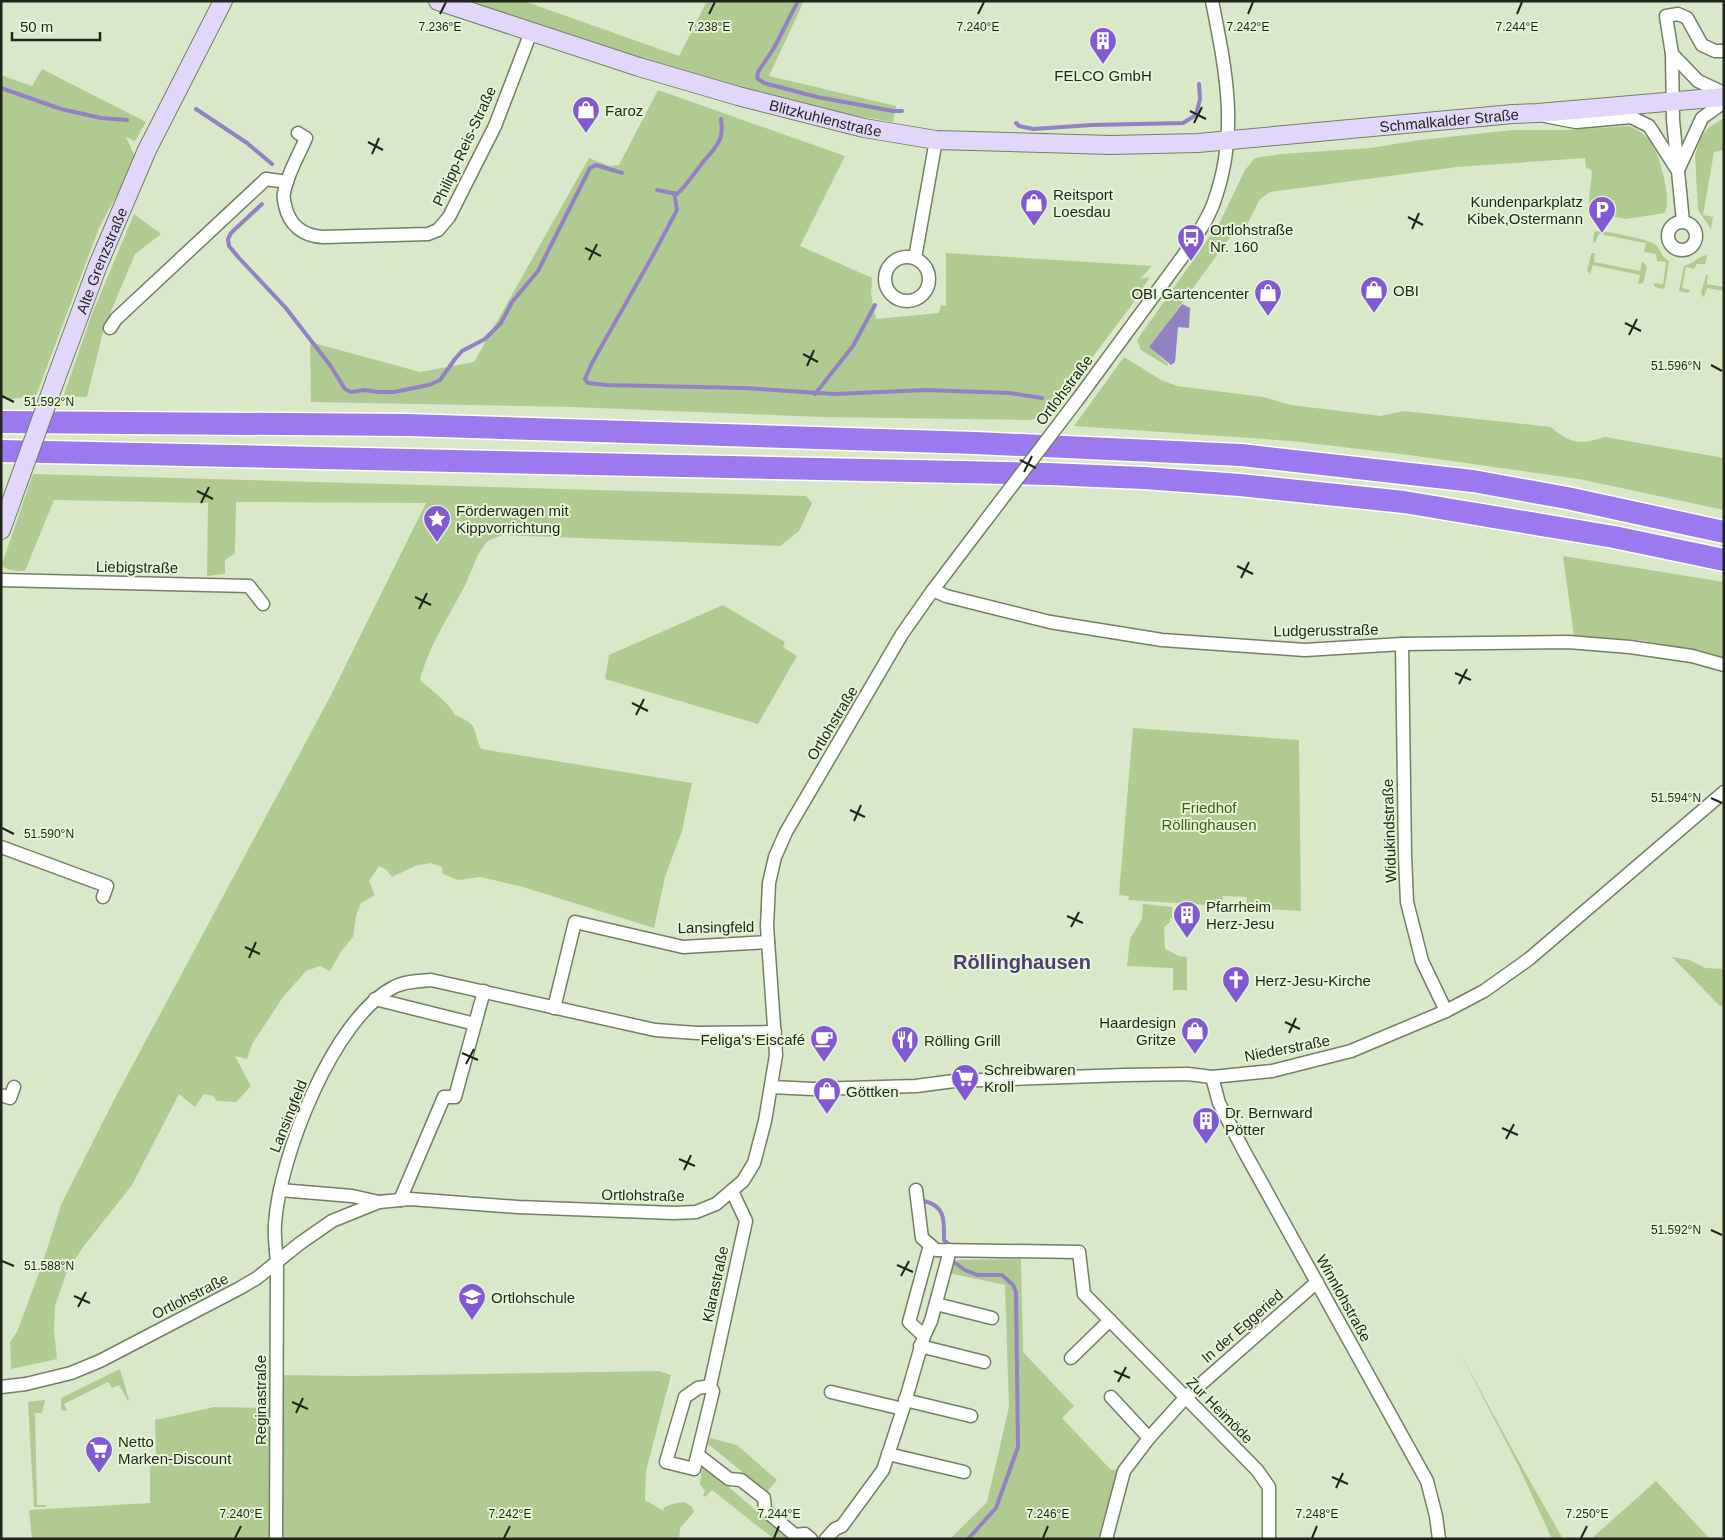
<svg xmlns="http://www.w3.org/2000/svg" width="1725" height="1540" font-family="Helvetica,sans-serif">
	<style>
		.green { fill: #afcb92 }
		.water { fill: #9382c3 }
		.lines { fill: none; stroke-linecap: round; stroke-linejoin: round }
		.stream { stroke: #9382c3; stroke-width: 4 }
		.street-casing { stroke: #717f63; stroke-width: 15 }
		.secondary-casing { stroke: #717f63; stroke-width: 20 }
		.highway-casing { stroke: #fff; stroke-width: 25 }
		.street { stroke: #fff; stroke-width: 12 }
		.secondary { stroke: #e2d7fa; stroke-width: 18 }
		.highway { stroke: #9d79ef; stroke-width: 22 }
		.street-bridge-casing { stroke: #717f63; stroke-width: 15; stroke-linecap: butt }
		.secondary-bridge-casing { stroke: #717f63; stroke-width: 20; stroke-linecap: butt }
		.street-bridge { stroke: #fff; stroke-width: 12 }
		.secondary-bridge { stroke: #e2d7fa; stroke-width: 18 }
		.ticks { fill: none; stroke: #1f251a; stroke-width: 2 }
		.labels { text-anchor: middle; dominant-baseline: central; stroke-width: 4; stroke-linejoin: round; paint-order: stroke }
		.poi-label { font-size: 15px; fill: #1f251a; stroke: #e5f5d6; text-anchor: start }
		.street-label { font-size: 15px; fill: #1f251a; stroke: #e5f5d6 }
		.park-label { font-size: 15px; fill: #405d16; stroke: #e5f5d6 }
		.district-label { font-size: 20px; font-weight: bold; fill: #4e3c79; stroke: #e5f5d6 }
		.ticks-label { font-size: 12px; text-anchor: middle; fill: #1f251a; stroke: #e5f5d6; stroke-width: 4; stroke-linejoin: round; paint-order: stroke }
	</style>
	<rect width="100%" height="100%" fill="#d8e8c9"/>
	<g class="green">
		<polygon points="470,1 524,1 679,56 707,1 804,1 769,76 896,106 893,122 808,108 621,54"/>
		<polygon points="42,69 146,122 135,141 126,137 136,159 99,228 36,396 12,399 1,399 1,75 32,86"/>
		<polygon points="658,90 845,156 800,246 872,278 871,294 876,319 939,313 941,305 946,306 946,253 1152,266 1140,279 1150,277 1131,306 1076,379 1046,416 1029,420 822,417 574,407 311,402 310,342 420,372 474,362 589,158 609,166 619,165"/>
		<polygon points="1724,118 1724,150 1714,152 1703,215 1713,217 1711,229 1698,210 1695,155 1701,138 1708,128"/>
		<path d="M1629,126c24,10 28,25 34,48 3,13 6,26 2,39l-39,6 -38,-8 4,-39 -2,-3 -4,-1 -1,-10 -128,9 -187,25 -10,7 -14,28 -9,1c-30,40 -58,80 -88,119l19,17 -1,2 -26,-16 -4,-10 83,-118 25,-52 10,-12 26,-4 89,-6 50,-8 93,-10h55z"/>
		<polygon points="134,214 161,234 135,254 104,328 87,397 63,397 92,314"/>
		<path d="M1596,231c11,0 51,8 58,13 7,4 7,14 15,17l-4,26 -3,2 -7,-2 -2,-4 10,1 3,-22 -9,-1 -1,-7 -12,-2 2,-9 -47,-9 -4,9 -2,-1 1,-10z"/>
		<polygon points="1592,253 1595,253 1594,262 1640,271 1642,262 1644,263 1647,267 1643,283 1638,284 1640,275 1593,265 1590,274 1587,270 1591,255"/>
		<path d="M1707,255l-2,9h-8l-3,5 -8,-2 -4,21 8,2v1l-3,2 -8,-2 5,-25c8,-1 14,-10 23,-11z"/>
		<polygon points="1706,275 1708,275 1707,284 1724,287 1724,291 1707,288 1704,297 1702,296 1701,293"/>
		<path d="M1124,357l37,23 16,6 86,11 28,8 90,11 22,-5 148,16c19,17 30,18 54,10l119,21v52l-145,-31 -170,-24 -117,-14 -218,-15z"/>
		<path d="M33,474l773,22 6,7 -13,28 -19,15 -277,-11c-5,2 -13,4 -17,8 -10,12 -14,28 -21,42 -16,32 -36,60 -45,95 11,10 28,22 35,35 24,10 17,13 26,34l211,34 -10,48 -17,46 -11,51 -131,-41 -42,-10 -23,3 -15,-6 -1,-7 -12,-4 -15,3 -23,11 -5,-7 -8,-4 -10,15 6,14 -14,8 -5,13 -3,21 -13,16 -10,18 -10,-5 -14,5 -23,26 -31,47 -5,15 -12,-3 16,30 -15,16 -19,-1 -4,-5 -9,-2 -9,13 -16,-13 -47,91 -49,62 -17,27 -11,32 -1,24 3,29 -46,10 -1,-27 7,-10 26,-70 18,-57 53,-105 217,-405 95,-192 -190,-1 -1,51 -10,7v14l-18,2 1,-73 -154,-3 -29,71c-9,0 -18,1 -23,-7z"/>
		<polygon points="1563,556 1724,582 1724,658 1703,652 1639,640 1574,636"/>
		<polygon points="723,605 785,642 783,647 797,656 758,724 605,679 609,655"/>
		<polygon points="1133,728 1299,740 1301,911 1246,908 1247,897 1223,896 1222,906 1128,900 1129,896 1119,895"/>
		<polygon points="1143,904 1172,907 1172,918 1170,918 1170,922 1164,927 1165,949 1179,956 1187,957 1187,990 1173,990 1173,968 1127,966 1130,939 1142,919"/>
		<polygon points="1672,957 1690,960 1705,968 1724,969 1724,1005 1720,1006"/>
		<polygon points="1021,1259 1023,1352 1074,1406 1062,1418 1111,1470 1121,1469 1115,1478 1098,1539 950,1539 987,1502 1009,1407 1005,1285 949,1273 952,1265 957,1260"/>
		<polygon points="1460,1353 1522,1467 1563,1539 1552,1539 1519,1467"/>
		<polygon points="120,1369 129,1400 128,1401 119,1385 112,1388 108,1382 64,1404 67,1411 61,1410 61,1398"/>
		<path d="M659,1371l12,4 -25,96 -1,29 19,11 -1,-3c7,-4 13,-5 22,-6l7,5 2,5 -14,16 -1,11h-399l2,-164 71,1z"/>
		<polygon points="45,1400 42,1413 35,1413 37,1505 46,1505 46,1507 34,1507 28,1402"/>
		<polygon points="214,1407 274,1408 273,1539 32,1539 29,1510 150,1503 150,1455 156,1454 155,1420"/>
		<polygon points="710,1438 737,1445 777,1480 767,1492 708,1444"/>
		<polygon points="702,1464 789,1539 774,1539 712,1490 705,1497 703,1495 705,1491 700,1484"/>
		<polygon points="1656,1481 1710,1539 1591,1539"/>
	</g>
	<polygon class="water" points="1182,304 1190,308 1189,328 1178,327 1175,362 1171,365 1149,347"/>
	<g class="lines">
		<g class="stream">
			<polyline points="798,1 774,48 758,72 757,78 764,83 817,97 893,111 902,111"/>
			<polyline points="1,88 61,109 101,118 127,120"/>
			<polyline points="196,109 247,143 272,164"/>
			<polyline points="1016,123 1019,126 1033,129 1092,125 1183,123 1196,115 1200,99 1199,84"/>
			<path d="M657,190l20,4c10,-9 15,-18 23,-28 7,-10 18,-18 21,-30 1,-5 1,-11 0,-17"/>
			<polyline points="674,193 677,210 652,257 592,363 585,379 588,383 606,385 743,388 835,394 926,390 1010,393 1042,398"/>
			<polyline points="262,204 231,233 228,239 229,246 239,258 285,307 330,365 345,389 351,392 365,390 378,392 394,392 429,385 440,380 455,359 462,351 485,339 501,323 512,302 538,271 590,168 596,165 622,173"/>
			<polyline points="815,394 853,346 875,305"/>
			<path d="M924,1201c22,5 20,20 20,39l4,4"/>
			<polyline points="954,1262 965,1270 977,1275 1002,1275 1013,1285 1016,1292 1018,1447 996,1508 968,1539"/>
		</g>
		<defs>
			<g id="street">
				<polyline points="1672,54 1698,81 1724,93"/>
				<polyline points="1545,116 1576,122 1631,117 1649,126 1676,168"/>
				<path d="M298,133l8,5c-7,17 -19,36 -22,55 -1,4 0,8 1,12 4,20 18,31 38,32l105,-3 10,-4 11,-13 46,-91 36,-94"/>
				<polyline points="1678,170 1702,118 1724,102"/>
				<circle cx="1682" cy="236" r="14"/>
				<polyline points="1683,222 1673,120 1672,54 1666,16 1678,14 1687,18 1702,45 1715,51 1724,51"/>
				<circle cx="907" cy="279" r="22"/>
				<polyline points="915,258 936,140"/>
				<polyline points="110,328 116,319 266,179 287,182"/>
				<path d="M1078,399l105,-143c11,-17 24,-34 31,-54 25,-69 12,-131 -2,-201"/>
				<polyline points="1,580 249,586 263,604"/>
				<polyline points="933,590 946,596 1050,622 1162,640 1305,650 1402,644 1568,642 1630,647 1692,656 1724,665"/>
				<polyline points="1402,644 1405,856 1407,902 1422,961 1446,1011"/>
				<polyline points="1,847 107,886 103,897"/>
				<polyline points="375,999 475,1024"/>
				<polyline points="554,1008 575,922 683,947 768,942"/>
				<polyline points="1212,1077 1219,1103 1244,1151 1427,1481 1436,1516 1439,1539"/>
				<polyline points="771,1087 813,1089 916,1086 954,1081 1125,1075 1188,1074 1212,1077 1272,1071 1351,1051 1446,1011 1484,991 1529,959 1724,792"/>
				<polyline points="1,1095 10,1098 14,1087"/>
				<polyline points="280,1190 352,1196 379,1202"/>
				<polyline points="916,1190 922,1238 936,1250 1079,1252 1084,1294 1257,1470 1269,1487 1269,1539"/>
				<polyline points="400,1200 444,1097 455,1097 484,991"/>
				<polyline points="936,1304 992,1318"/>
				<polyline points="924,1336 909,1322 930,1245"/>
				<polyline points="920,1346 984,1362"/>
				<polyline points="1071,1358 1110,1320"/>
				<polyline points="710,1386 698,1388 685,1397 666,1462 694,1469 713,1391 710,1386 746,1221 732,1191"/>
				<polyline points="1,1387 26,1384 71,1373 100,1361 240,1288 257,1278 299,1244 332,1221 379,1202 410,1199 518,1207 674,1213 696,1212 716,1204 743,1181 754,1163 765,1121 776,1055 767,926 769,883 775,857 786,832 902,634 933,590 986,520"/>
				<polyline points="831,1392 903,1409"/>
				<polyline points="1111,1397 1149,1438"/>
				<polyline points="905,1400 971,1416"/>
				<polyline points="888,1454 964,1472"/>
				<polyline points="698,1455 729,1479 741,1480 764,1498 765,1510 795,1535 805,1534 811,1539"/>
				<path d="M276,1539l1,-277c-1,-12 -3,-26 -2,-38 4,-66 58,-206 119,-237 11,-6 25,-6 37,-7l224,50 42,3 78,-1"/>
				<polyline points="826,1539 835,1529 842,1526 883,1470 903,1409 924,1336 931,1321 948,1258 949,1250"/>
				<polyline points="1106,1539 1124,1471 1149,1438 1185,1398 1317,1282"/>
			</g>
			<g id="secondary">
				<path id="s1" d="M438,1l201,66 99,29 126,32 72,12 175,5 87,-2 315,-29 25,-1 186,-16"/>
				<path id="s2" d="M55,381l43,-116 49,-115 76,-149"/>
				<polyline points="1,530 18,483"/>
			</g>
			<g id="highway">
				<polyline points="1,422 407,425 975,443 1241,455 1473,481 1567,498 1724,532"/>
				<polyline points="1,451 1048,474 1144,478 1240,485 1404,502 1614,537 1724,560"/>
			</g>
		</defs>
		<use href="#street" class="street-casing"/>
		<use href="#secondary" class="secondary-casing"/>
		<use href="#highway" class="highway-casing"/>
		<use href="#street" class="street"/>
		<use href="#secondary" class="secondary"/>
		<use href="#highway" class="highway"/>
		<defs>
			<polyline id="street-bridge" points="986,520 1078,399"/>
			<polyline id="secondary-bridge" points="18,483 55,381"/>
		</defs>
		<use href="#street-bridge" class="street-bridge-casing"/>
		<use href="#secondary-bridge" class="secondary-bridge-casing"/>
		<use href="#street-bridge" class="street-bridge"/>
		<use href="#secondary-bridge" class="secondary-bridge"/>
	</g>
	<path class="ticks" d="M440,14l6,-12M709,14l6,-12M978,14l6,-12M1248,14l5,-12M1517,14l5,-12M1190,111l16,8M1194,123l8,-16M368,142l15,8M372,154l7,-16M1408,217l15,8M1412,229l7,-16M585,248l16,8M589,260l8,-16M1625,323l16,8M1629,335l8,-16M803,354l15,8M1711,365l11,6M807,366l7,-16M2,396l12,6M1020,460l16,8M1024,472l8,-16M197,491l16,8M201,503l8,-16M1237,566l16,8M1241,578l8,-16M415,597l16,8M419,609l8,-16M1455,673l16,7M1459,684l8,-15M632,703l16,8M636,715l8,-16M1711,798l11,5M850,810l15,7M854,821l7,-16M2,828l12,6M1067,916l16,7M1071,927l8,-15M245,947l15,7M249,958l7,-16M1285,1022l15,7M1289,1033l7,-15M462,1053l16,7M466,1064l8,-15M1502,1128l16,7M1506,1139l8,-15M679,1159l16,7M684,1170l7,-15M1711,1230l11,5M2,1261l12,5M897,1265l16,7M901,1276l8,-15M74,1296l16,7M78,1307l8,-15M1114,1371l16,7M1118,1382l8,-15M292,1402l16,7M296,1413l7,-15M1332,1477l16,7M1336,1488l7,-15M235,1538l6,-12M504,1538l6,-12M774,1538l5,-12M1043,1538l5,-12M1312,1538l5,-12M1581,1538l6,-12"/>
	<defs>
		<symbol id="building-pin" viewBox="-11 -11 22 30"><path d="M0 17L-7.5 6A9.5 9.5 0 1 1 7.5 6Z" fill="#8259d3" stroke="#e5f5d6"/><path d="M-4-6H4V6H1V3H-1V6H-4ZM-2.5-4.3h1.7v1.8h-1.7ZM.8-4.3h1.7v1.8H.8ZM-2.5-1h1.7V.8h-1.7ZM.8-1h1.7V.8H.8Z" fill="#fff"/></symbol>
		<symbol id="shop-pin" viewBox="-11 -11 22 30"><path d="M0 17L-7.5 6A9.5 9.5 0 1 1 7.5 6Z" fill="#8259d3" stroke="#e5f5d6"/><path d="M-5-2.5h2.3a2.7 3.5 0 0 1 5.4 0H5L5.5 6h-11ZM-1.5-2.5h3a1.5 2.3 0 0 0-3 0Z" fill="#fff"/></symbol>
		<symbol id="parking-pin" viewBox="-11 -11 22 30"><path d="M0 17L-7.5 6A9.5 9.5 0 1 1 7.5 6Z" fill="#8259d3" stroke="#e5f5d6"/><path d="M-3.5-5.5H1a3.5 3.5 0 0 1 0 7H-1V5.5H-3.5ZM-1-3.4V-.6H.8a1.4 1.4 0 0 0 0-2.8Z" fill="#fff"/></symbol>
		<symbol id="bus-pin" viewBox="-11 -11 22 30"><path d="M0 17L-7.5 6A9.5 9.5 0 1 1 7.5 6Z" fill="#8259d3" stroke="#e5f5d6"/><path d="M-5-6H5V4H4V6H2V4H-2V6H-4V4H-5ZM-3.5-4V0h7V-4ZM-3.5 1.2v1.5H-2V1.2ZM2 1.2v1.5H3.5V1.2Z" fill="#fff"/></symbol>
		<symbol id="sight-pin" viewBox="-11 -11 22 30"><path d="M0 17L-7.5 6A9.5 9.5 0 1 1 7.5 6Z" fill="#8259d3" stroke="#e5f5d6"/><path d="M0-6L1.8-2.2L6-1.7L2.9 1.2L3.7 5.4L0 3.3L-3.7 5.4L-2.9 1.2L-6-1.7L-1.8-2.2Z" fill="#fff"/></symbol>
		<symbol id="church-pin" viewBox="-11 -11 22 30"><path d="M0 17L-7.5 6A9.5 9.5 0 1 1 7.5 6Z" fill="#8259d3" stroke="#e5f5d6"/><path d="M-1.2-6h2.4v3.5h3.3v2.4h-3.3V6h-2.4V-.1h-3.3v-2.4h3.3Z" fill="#fff"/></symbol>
		<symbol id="cafe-pin" viewBox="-11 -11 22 30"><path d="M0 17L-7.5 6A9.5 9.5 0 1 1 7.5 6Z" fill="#8259d3" stroke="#e5f5d6"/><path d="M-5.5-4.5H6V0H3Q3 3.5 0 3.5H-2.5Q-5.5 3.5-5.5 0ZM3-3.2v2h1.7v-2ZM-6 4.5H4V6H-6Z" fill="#fff"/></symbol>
		<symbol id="restaurant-pin" viewBox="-11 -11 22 30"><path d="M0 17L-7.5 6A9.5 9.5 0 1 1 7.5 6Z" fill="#8259d3" stroke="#e5f5d6"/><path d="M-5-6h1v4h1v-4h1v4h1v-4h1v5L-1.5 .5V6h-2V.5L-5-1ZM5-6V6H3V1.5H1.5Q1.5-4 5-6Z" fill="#fff"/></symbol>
		<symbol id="supermarket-pin" viewBox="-11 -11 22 30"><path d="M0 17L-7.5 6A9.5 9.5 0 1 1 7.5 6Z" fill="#8259d3" stroke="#e5f5d6"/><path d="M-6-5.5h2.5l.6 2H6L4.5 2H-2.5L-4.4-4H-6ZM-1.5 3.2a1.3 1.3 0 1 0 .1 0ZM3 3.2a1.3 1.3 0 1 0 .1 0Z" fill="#fff"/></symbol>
		<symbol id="school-pin" viewBox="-11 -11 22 30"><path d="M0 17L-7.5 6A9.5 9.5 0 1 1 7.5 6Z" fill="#8259d3" stroke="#e5f5d6"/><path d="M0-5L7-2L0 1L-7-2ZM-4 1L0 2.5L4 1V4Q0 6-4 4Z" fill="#fff"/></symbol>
	</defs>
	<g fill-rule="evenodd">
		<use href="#building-pin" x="1087" y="25" width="32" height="43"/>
		<use href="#shop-pin" x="570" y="94" width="32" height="43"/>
		<use href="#shop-pin" x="1018" y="187" width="32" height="43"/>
		<use href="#parking-pin" x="1586" y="194" width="32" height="43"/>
		<use href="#bus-pin" x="1175" y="222" width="32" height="43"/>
		<use href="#shop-pin" x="1358" y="274" width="32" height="43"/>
		<use href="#shop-pin" x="1252" y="277" width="32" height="43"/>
		<use href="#sight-pin" x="421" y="503" width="32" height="43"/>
		<use href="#building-pin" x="1171" y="899" width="32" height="43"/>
		<use href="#church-pin" x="1220" y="964" width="32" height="43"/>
		<use href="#shop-pin" x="1179" y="1015" width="32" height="43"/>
		<use href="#cafe-pin" x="808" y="1023" width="32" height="43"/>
		<use href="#restaurant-pin" x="889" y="1024" width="32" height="43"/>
		<use href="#supermarket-pin" x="949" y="1062" width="32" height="43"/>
		<use href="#shop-pin" x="811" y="1075" width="32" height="43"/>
		<use href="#building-pin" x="1190" y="1105" width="32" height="43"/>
		<use href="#school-pin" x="456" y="1281" width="32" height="43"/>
		<use href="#supermarket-pin" x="83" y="1434" width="32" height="43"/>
	</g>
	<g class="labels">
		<g class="poi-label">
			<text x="1103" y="75" text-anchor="middle">FELCO GmbH</text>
			<text x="605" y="110">Faroz</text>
			<text x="1053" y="194">Reitsport<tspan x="1053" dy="17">Loesdau</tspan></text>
			<text x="1583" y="201" text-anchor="end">Kundenparkplatz<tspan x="1583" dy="17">Kibek,Ostermann</tspan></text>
			<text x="1210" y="229">Ortlohstraße<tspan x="1210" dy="17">Nr. 160</tspan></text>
			<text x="1393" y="290">OBI</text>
			<text x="1249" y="293" text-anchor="end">OBI Gartencenter</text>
			<text x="456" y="510">Förderwagen mit<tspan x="456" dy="17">Kippvorrichtung</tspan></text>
			<text x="1206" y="906">Pfarrheim<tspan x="1206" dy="17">Herz-Jesu</tspan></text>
			<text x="1255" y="980">Herz-Jesu-Kirche</text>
			<text x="1176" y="1022" text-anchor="end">Haardesign<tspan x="1176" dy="17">Gritze</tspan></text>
			<text x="805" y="1039" text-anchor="end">Feliga's Eiscafé</text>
			<text x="924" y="1040">Rölling Grill</text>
			<text x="984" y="1069">Schreibwaren<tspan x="984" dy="17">Kroll</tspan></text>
			<text x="846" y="1091">Göttken</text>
			<text x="1225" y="1112">Dr. Bernward<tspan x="1225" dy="17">Pötter</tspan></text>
			<text x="491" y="1297">Ortlohschule</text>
			<text x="118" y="1441">Netto<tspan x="118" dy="17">Marken-Discount</tspan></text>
		</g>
		<g class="street-label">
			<text stroke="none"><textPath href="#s1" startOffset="405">Blitzkuhlenstraße</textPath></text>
			<text stroke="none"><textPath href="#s1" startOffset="1032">Schmalkalder Straße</textPath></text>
			<text transform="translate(464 146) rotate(-65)">Philipp-Reis-Straße</text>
			<text stroke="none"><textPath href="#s2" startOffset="129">Alte Grenzstraße</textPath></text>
			<text transform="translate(1064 390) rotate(-53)">Ortlohstraße</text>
			<text transform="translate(137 567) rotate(1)">Liebigstraße</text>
			<text transform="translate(1326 630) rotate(-1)">Ludgerusstraße</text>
			<text transform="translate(832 723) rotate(-59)">Ortlohstraße</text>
			<text transform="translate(1389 831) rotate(-92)">Widukindstraße</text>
			<text transform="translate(716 927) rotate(-1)">Lansingfeld</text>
			<text transform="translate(1287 1048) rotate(-11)">Niederstraße</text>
			<text transform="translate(288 1116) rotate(-68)">Lansingfeld</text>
			<text transform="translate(643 1195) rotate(1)">Ortlohstraße</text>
			<text transform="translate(715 1284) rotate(-78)">Klarastraße</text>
			<text transform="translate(190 1296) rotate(-27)">Ortlohstraße</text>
			<text transform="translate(1344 1298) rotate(61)">Winnlohstraße</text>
			<text transform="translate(1242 1326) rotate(-41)">In der Eggeried</text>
			<text transform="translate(260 1400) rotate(-90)">Reginastraße</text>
			<text transform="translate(1220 1410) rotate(45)">Zur Heimöde</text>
		</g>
		<g class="park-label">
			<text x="1209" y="807">Friedhof<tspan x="1209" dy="17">Röllinghausen</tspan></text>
		</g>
		<g class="district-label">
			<text x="1022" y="962">Röllinghausen</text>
		</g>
	</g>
	<g class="ticks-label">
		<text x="440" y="31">7.236°E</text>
		<text x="709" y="31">7.238°E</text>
		<text x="978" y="31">7.240°E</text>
		<text x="1248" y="31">7.242°E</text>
		<text x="1517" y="31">7.244°E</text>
		<text x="1676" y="370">51.596°N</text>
		<text x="49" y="406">51.592°N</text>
		<text x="1676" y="802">51.594°N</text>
		<text x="49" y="838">51.590°N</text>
		<text x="1676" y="1234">51.592°N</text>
		<text x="49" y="1270">51.588°N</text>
		<text x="241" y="1518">7.240°E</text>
		<text x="510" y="1518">7.242°E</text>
		<text x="779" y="1518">7.244°E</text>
		<text x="1048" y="1518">7.246°E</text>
		<text x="1317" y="1518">7.248°E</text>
		<text x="1587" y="1518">7.250°E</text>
	</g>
	<rect width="1725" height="1540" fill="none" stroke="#1f251a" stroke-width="5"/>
	<path d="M12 32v8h88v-8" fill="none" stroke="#1f251a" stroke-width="2.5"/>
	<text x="20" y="32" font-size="15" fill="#1f251a" stroke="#e5f5d6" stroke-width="4" paint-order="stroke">50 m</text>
</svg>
